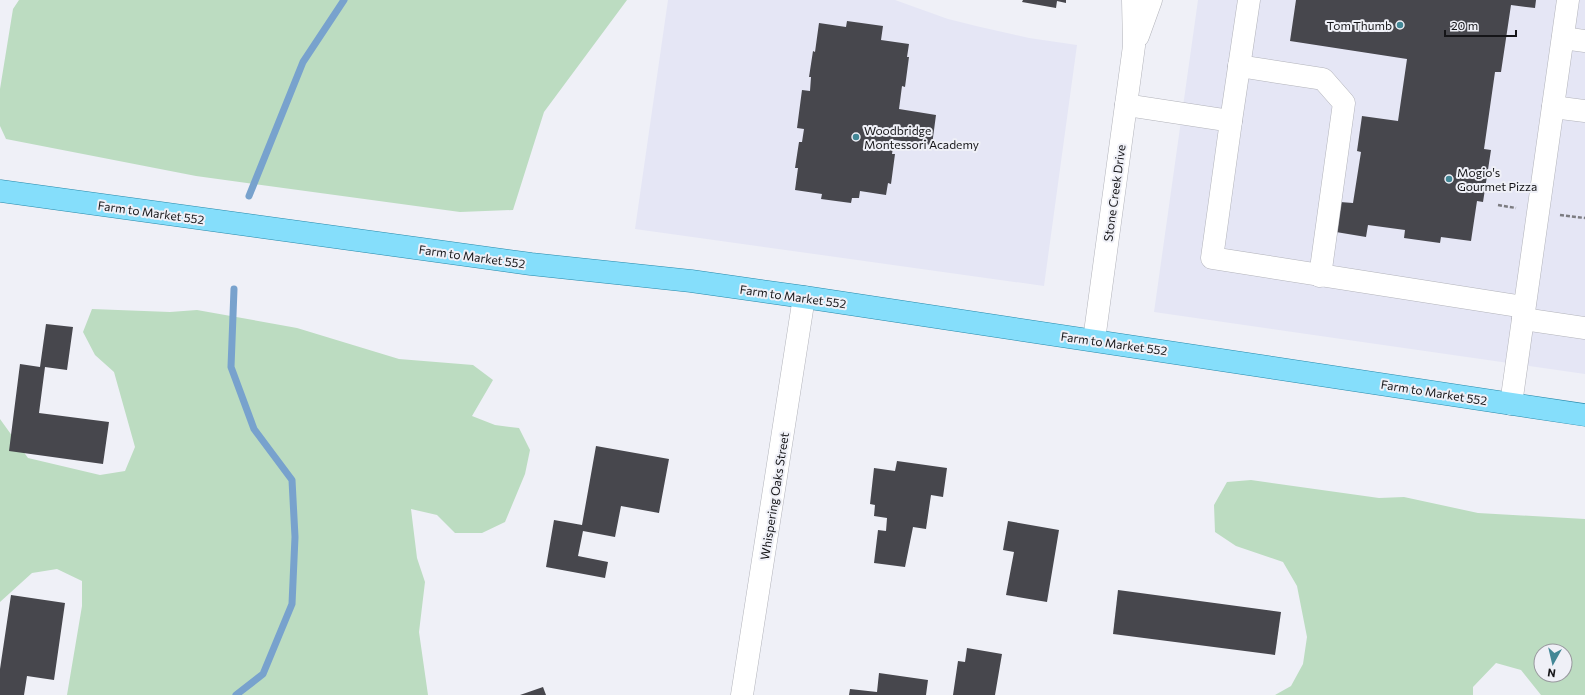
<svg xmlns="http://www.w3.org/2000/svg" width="1585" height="695" font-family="Commissioner,sans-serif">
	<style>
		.built { fill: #e5e6f5 }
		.green { fill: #bcdcc1; fill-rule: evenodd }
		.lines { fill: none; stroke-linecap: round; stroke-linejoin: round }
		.stream { stroke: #78a2cd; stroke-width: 7 }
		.building { fill: #47474d }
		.minor-casing { stroke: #b2b3ba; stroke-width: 23 }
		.major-casing { stroke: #2889aa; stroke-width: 23 }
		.path { stroke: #7c7c81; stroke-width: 2.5; stroke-dasharray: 4 2; stroke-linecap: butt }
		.minor { stroke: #fff; stroke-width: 22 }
		.major { stroke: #85defb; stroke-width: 22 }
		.poi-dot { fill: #438796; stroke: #eff0f7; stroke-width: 1.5 }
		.labels { text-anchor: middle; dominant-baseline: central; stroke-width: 4; stroke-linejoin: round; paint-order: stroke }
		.poi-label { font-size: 12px; fill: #151518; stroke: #eff0f7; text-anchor: start }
		.street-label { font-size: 12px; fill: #151518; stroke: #eff0f7 }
	</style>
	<rect width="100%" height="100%" fill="#eff0f7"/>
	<g class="built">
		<polygon points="668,0 895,0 948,19 976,26 1029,38 1077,45 1044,286 635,229"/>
		<polygon points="1198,0 1585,0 1585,374 1154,312"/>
	</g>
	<g class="green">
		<polygon points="19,0 627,0 544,112 513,210 460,212 196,176 6,139 0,126 0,89 13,9"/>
		<polygon points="92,309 170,312 197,310 297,328 399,359 473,365 493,380 472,416 495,425 519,428 530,450 525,474 505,522 482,533 455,533 437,515 411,509 417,558 425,582 419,632 428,695 67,695 82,606 82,581 57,569 32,573 0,602 0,419 28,458 100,475 125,471 135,447 114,372 95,355 83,332"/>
		<path d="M1251,480l128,18 25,-1 74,16 107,6v176h-44l-20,-25 -25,-7 -23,24v8h-198l16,-9 12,-22 4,-27 -10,-51 -14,-24 -47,-16 -21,-14 -1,-27 13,-23zM1541,651h24v24h-24z"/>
	</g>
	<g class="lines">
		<g class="stream">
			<polyline points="249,196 303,62 344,0"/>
			<polyline points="234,289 231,367 254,429 292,480 295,537 292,604 263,674 236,695"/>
		</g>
	</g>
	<g class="building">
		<polygon points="1023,0 1066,0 1066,3 1057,1 1056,8 1022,2"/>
		<polygon points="1296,0 1536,0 1535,8 1511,5 1501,72 1495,72 1484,149 1491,150 1483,202 1477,201 1471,241 1441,237 1440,243 1404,238 1405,230 1368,225 1366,237 1336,232 1340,202 1353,203 1361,152 1357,151 1362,116 1398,121 1407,59 1290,41"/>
		<polygon points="847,21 883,26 881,40 909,44 907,57 909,57 905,87 902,86 899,109 936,115 932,145 894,140 892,154 895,154 891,184 888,183 886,195 860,191 859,198 852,198 851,203 821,199 822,194 795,190 798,168 795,168 799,142 802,142 804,129 797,128 802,90 810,91 811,77 809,77 813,51 815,52 819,23 846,27"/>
		<polygon points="46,324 73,327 67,370 45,367 39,413 109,422 103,464 9,451 20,364 40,367"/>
		<polygon points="596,446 669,459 659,513 621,506 615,537 583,531 578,556 608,562 605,578 546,567 554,520 582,525"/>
		<polygon points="897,461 947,468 943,497 931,495 926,529 913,527 905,567 874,563 878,530 886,531 887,518 874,516 875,505 870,504 874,468 895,471"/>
		<polygon points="1008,521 1059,530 1047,602 1006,595 1014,552 1003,550"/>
		<polygon points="1118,590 1281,612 1275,655 1113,634"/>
		<polygon points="11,595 65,603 54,680 27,676 24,695 0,695 0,669"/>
		<polygon points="967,648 1002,654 995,695 953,695 958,661 965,662"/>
		<polygon points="879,673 928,680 926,695 849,695 850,689 877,692"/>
		<polygon points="543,687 546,695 520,695"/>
	</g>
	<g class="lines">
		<defs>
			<g id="minor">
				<polyline points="1138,36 1151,0"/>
				<polyline points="1563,38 1585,41"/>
				<polyline points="1239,66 1323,79 1344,103 1320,276"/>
				<polyline points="1126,105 1231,121 1212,258 1524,307"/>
				<polyline points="1553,107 1585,111"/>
				<polyline points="1231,121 1249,0"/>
				<polyline points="1523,319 1585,328"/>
				<polyline points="1094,340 1134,46 1133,0"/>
				<polyline points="1511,404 1568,0"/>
				<polyline points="742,695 804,297"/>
			</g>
			<polyline id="major" points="0,191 531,264 691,281 804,297 1585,415"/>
		</defs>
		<use href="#minor" class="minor-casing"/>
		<use href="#major" class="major-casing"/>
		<g class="path">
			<polyline points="1498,205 1516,208"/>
			<polyline points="1560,215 1585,218"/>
		</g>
		<use href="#minor" class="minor"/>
		<use href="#major" class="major"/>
	</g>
	<g class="poi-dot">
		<circle cx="1400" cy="25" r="4"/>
		<circle cx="856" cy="137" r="4"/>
		<circle cx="1449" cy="179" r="4"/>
	</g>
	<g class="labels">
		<g class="poi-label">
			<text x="1392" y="25" text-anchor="end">Tom Thumb</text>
			<text x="864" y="130">Woodbridge<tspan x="864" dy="14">Montessori Academy</tspan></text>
			<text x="1457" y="172">Mogio's<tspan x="1457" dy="14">Gourmet Pizza</tspan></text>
		</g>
		<g class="street-label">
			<text transform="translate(1114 193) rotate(-82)">Stone Creek Drive</text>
			<text transform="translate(151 212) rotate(8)">Farm to Market 552</text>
			<text transform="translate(472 256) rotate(8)">Farm to Market 552</text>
			<text transform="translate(793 296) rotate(8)">Farm to Market 552</text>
			<text transform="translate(1114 343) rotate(8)">Farm to Market 552</text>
			<text transform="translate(1434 392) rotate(9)">Farm to Market 552</text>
			<text transform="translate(774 496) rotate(-81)">Whispering Oaks Street</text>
		</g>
	</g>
	<g transform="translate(1553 663) rotate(188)"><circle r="19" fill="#eff0f7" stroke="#98989e"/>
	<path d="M0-3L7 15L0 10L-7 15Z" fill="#438796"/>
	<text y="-6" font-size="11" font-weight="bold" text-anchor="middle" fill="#151518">N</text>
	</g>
	<path d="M1445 30v6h71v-6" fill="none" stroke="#151518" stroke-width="2"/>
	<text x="1451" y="30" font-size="12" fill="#151518" stroke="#eff0f7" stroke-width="3" paint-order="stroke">20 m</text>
</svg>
